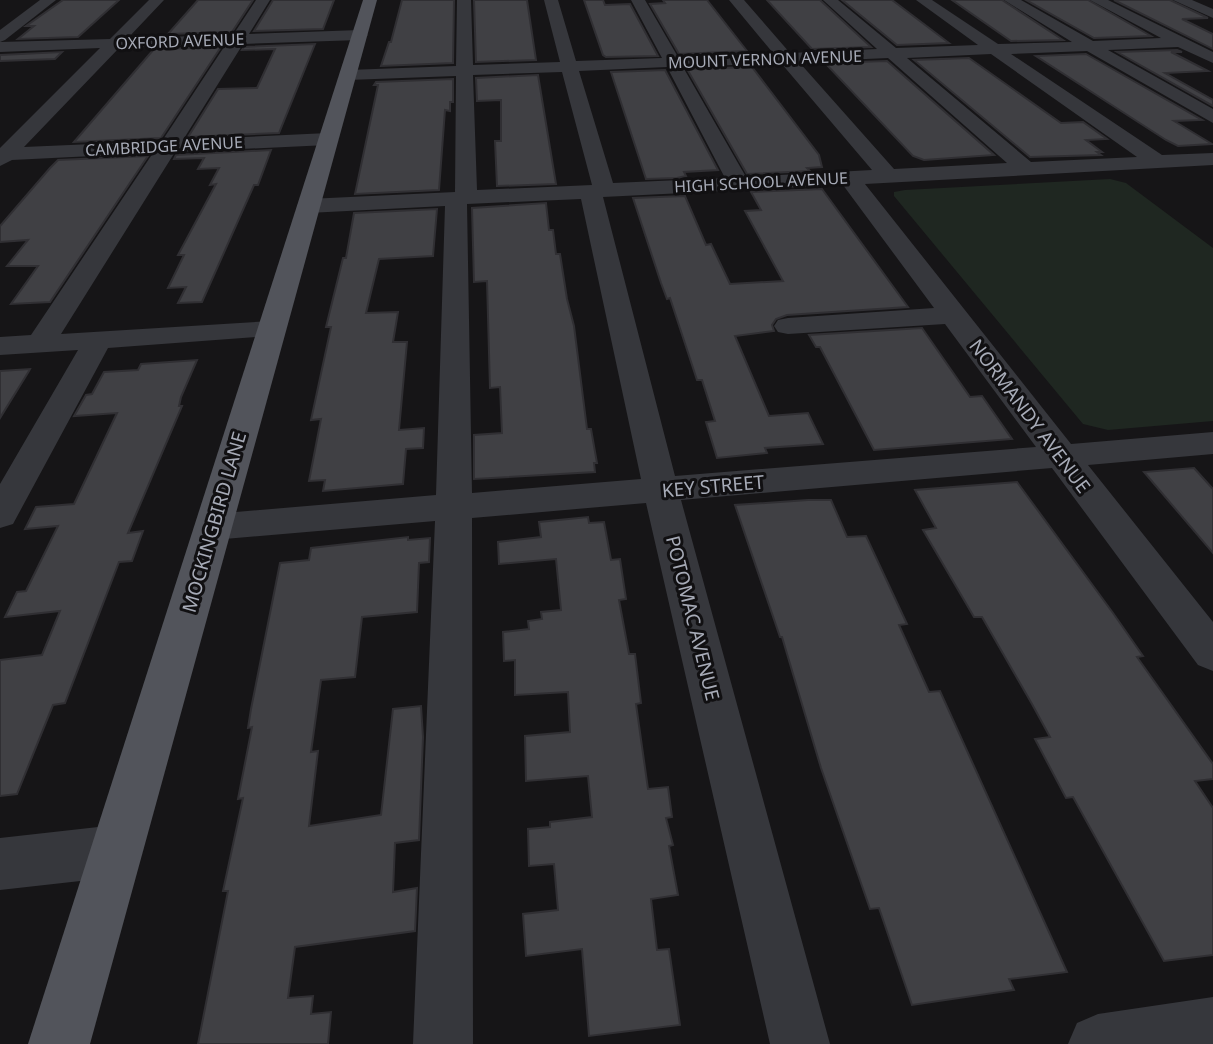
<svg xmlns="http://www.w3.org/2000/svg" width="1213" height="1044" font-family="'Noto Sans',sans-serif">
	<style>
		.green { fill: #1f2721 }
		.building { fill: #404044; stroke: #302f33; stroke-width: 2 }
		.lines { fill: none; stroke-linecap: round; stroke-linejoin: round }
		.minor { fill: #36373c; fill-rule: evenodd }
		.major { fill: #52545b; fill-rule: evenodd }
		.labels { text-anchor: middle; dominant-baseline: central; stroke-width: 6; stroke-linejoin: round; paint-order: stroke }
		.far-street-label { font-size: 16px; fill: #a7abb7; stroke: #111012 }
		.street-label { font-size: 19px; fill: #a7abb7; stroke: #111012 }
	</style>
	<rect width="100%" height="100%" fill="#161517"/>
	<polygon class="green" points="1110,179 1126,183 1213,248 1213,421 1108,430 1083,424 894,196 894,192 905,190"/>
	<g class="building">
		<polygon points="63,0 119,0 78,37 18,39 34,26 26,26"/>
		<polygon points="198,0 253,0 232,32 168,34"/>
		<polygon points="273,0 334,0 323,29 254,31"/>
		<polygon points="402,0 454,0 453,63 381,66 389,42 391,42"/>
		<polygon points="474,0 527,0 536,60 476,62"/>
		<polygon points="584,0 603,0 605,5 630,4 658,56 606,57 603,55"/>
		<polygon points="663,0 707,0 747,51 679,54 650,4 665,3"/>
		<polygon points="767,0 820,0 871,47 812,49"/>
		<polygon points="842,0 892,0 949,43 897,45"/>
		<polygon points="952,0 1002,0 1063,40 1011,41"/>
		<polygon points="1026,0 1088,0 1151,36 1094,38"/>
		<polygon points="1114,0 1170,0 1208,18 1182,19 1213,34 1213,49"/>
		<polygon points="315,44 279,133 188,137 218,89 257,88 275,49 242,50 244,47"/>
		<polygon points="221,47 161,138 74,142 154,49"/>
		<polygon points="1177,50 1182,52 1171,52 1208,71 1165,73 1213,100 1213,106 1117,52"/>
		<polygon points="62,52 55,59 0,61 0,55"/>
		<polygon points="1086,54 1202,120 1174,121 1212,144 1178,146 1166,140 1036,56"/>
		<polygon points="969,58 1061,123 1083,122 1107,139 1086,140 1102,152 1097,152 1101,155 1030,157 914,60"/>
		<polygon points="887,61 994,155 924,160 913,156 825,63"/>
		<polygon points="752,67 819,155 822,167 807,168 810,171 747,174 687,69"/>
		<polygon points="665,70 718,170 684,172 686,176 677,178 646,179 611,72"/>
		<polygon points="538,75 556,184 497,186 495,141 501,141 501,100 477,101 476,78"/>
		<polygon points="453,79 453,102 450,102 450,111 445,110 439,190 355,194 378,85 374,85 376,82"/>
		<polygon points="271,150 258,185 254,185 202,302 178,303 186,287 168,288 184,255 178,255 216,184 210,185 219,168 198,169 204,158 174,159 176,155"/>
		<polygon points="148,156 50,302 11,304 38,266 7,266 28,240 0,242 0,226 50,168 58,160"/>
		<polygon points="822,189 908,307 787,315 776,319 772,325 774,331 735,336 769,416 808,413 823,444 765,448 767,453 717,458 706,422 715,421 702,380 697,380 670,298 667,299 661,283 633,198 685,196 706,245 711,244 730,284 783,281 745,211 761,210 751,192"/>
		<polygon points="546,203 549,230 553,230 556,254 560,254 567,299 574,326 587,429 591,429 597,463 594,463 595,472 474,479 474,435 502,433 500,387 490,388 487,281 474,282 472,208"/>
		<polygon points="437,209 433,256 379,259 366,313 398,312 393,342 407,342 399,430 424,428 423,448 406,449 403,484 323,491 325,480 309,481 321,419 311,420 331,327 326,327 343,258 346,258 354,213"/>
		<polygon points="922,328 970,397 982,396 1012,439 874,450 820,347 816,347 809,335"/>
		<polygon points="197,360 181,397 179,406 182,406 128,533 143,531 132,561 119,562 65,703 53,705 17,794 0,796 0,660 42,655 60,611 5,617 17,592 26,591 58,526 25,529 36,507 74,504 117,413 74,416 86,395 92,394 104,372 138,370 141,364"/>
		<polygon points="30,369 29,371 0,418 0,371"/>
		<polygon points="1194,468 1213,489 1213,553 1144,472"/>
		<polygon points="1017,482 1113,613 1143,656 1137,657 1213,764 1213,779 1195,781 1213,808 1213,955 1164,961 1073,797 1066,798 1035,739 1050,737 1032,704 982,617 974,617 923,530 936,528 915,490"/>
		<polygon points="808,500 831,500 847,537 866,536 907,624 899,625 912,654 929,692 940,691 1067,972 1009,979 1014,990 912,1005 879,908 870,909 821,768 782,637 780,637 735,505"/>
		<polygon points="588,517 589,523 604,522 611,560 620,559 626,599 619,600 629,654 635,654 641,703 636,704 648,789 668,787 672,817 666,818 673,845 669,846 678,895 651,899 657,950 669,949 680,1025 589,1036 582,949 526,956 523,914 558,910 554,864 529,866 528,829 550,827 550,822 592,817 588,776 526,781 525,736 570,732 568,692 515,695 515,660 504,661 503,632 529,629 528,621 542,619 541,612 561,610 556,559 499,564 498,542 541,537 539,522"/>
		<polygon points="408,537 408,540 430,538 429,562 419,563 417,612 362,617 355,677 321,680 311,752 318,751 309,826 381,815 393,709 421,706 423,737 419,840 395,843 393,892 417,888 415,931 295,947 288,998 313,996 311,1014 331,1012 328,1044 198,1044 228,891 223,891 243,798 238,799 252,727 248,728 251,709 280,563 309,560 311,548"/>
	</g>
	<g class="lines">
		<g class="minor">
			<polygon points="40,0 56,0 5,40 0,42 0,30"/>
			<path d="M149,0h15l-36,38 105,-3 23,-35h14l-21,34 111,-4 8,5 -8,5 -117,4 -60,96 145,-7 7,2 3,4 -3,4 -7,2 -153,7 -114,182 210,-13 10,2 4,6 -4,6 -173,13 -95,176 -13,4v-44l78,-134 -78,5v-18l31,-2 122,-182 -141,7 -12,6v-18l100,-100 -100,4v-10l110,-3zM226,44l-64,97 -138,6 95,-99z"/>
			<path d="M457,0h14l2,65 87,-3 -16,-62h14l18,61 86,-3 -31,-58h14l33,57 95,-4 -44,-53h15l46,53 87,-4 -54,-49h15l58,48 82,-3 -62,-45h16l66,44 74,-2 -68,-42h17l72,41 68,-3 -71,-38h18l105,52v11l-35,-16 -70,3 105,59v14l-126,-72 -76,3 151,101 51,-2v12l-348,19 206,260 142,-12v22l-125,11 125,157v49l-15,-6 -146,-197 -371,32 149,544h-60l-124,-541 -174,15 1,526h-60l22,-523 -222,19 -13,-4 -5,-9 5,-9 13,-4 223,-19 9,-289 -137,7 -8,-2 -3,-5 3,-5 8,-2 147,-7 1,-116 -108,4 -9,-5 9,-5 108,-4zM991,54l146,103 -106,5 -124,-104zM888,58l119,105 -113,6 -95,-107zM781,63l91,107 -126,7 -63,-110zM667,67l58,111 -112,5 -34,-112zM562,72l30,113 -115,5 -4,-115zM843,185l91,123 -146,10 -10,2 -4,6 4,6 10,2 157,-10 91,123 -361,29 -72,-279zM581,199l60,280 -169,14 -5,-289z"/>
			<polygon points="1173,0 1192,0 1213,9 1213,18"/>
			<polygon points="116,825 134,833 142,851 134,869 116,877 0,890 0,838"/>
			<polygon points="1213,997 1213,1044 1068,1044 1077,1023 1098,1014"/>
		</g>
		<polygon class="major" points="363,0 377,0 90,1044 28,1044"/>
	</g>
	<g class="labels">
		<g class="far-street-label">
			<text transform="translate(180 41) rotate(-2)">OXFORD AVENUE</text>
			<text transform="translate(765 59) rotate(-2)">MOUNT VERNON AVENUE</text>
			<text transform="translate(164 146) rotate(-3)">CAMBRIDGE AVENUE</text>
			<text transform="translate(761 182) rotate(-3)">HIGH SCHOOL AVENUE</text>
		</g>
		<g class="street-label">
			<text transform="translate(1030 416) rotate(53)">NORMANDY AVENUE</text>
			<text transform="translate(713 486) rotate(-5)">KEY STREET</text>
			<text transform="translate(214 522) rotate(-74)">MOCKINGBIRD LANE</text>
			<text transform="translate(693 618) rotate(76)">POTOMAC AVENUE</text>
		</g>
	</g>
</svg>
